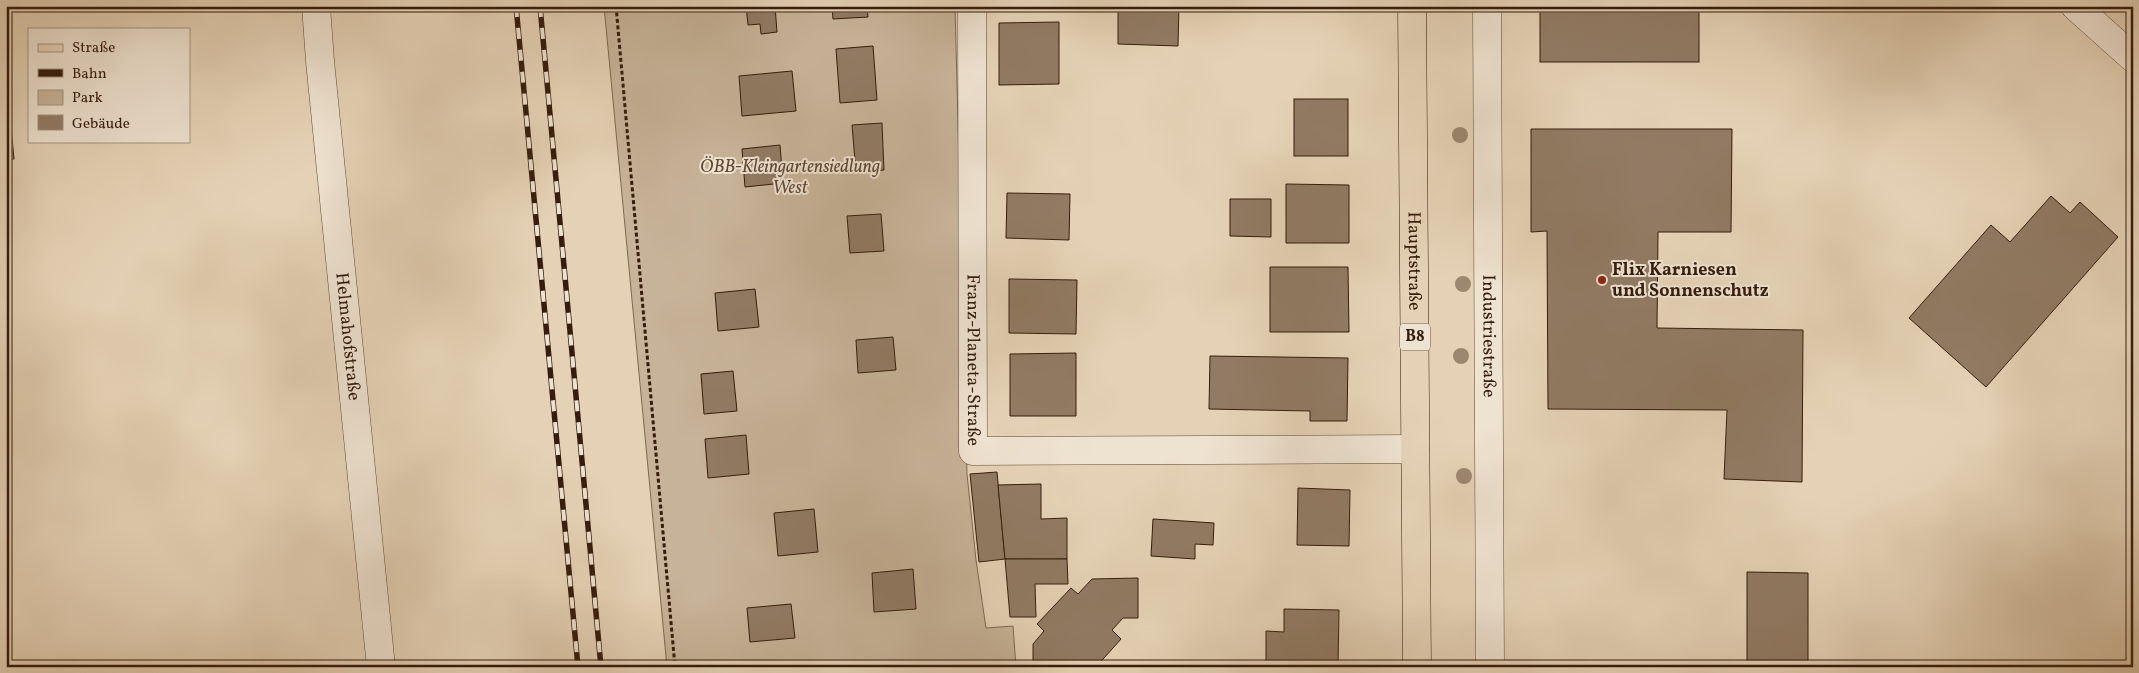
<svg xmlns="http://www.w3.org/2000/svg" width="2139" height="673" font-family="Vollkorn,serif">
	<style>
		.green { fill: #c7b399; stroke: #7e6852 }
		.building { fill: #917b64; stroke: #351c0c }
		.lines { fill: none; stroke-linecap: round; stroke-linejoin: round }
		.minor-casing { stroke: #614a36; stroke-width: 29 }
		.major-casing { stroke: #351c0c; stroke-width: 29 }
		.path { stroke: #351c0c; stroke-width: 3; stroke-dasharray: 4 2.5; stroke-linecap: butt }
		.minor { stroke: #eee2d0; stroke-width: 28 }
		.major { stroke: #e5d2b6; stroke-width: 28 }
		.rail-casing { stroke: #351c0c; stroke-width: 5.5 }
		.rail { stroke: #eee2d0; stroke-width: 4; stroke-dasharray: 11; stroke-linecap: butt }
		.tree { fill: #9c8770 }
		.poi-dot { fill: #8f2418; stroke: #eee2d0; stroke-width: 2 }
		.labels { text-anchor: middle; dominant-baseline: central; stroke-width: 4; stroke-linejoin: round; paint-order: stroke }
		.shield { fill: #eee2d0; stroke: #6c5747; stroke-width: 1 }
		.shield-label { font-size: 16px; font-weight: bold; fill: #351c0c }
		.park-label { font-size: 18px; font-style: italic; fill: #614936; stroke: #eee2d0 }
		.street-label { font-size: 18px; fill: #351c0c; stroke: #eee2d0 }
		.poi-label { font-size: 18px; font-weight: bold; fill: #351c0c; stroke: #eee2d0; text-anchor: start }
	</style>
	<rect width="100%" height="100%" fill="#e5d2b6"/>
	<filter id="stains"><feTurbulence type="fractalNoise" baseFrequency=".004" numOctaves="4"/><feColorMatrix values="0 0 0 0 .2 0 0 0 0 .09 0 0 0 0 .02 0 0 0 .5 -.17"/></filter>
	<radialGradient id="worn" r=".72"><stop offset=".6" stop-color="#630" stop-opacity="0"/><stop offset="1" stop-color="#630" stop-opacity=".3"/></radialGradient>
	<polygon class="green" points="604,6 955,6 967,474 976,560 986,628 1013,626 1016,667 667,667"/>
	<g class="building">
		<polygon points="746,6 775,6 777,32 761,34 760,24 748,25"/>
		<polygon points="832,6 867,6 868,17 833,19"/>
		<polygon points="1118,6 1179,6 1178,46 1118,44"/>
		<rect x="1540" y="6" width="159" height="56"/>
		<polygon points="1059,22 1059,84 999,85 999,23"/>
		<polygon points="873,46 877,100 840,103 836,49"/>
		<polygon points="792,71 796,111 742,116 739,76"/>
		<polygon points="6,74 14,159 6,160"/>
		<rect x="1294" y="99" width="54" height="57"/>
		<polygon points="882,123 884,170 856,173 852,125"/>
		<polygon points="1531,129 1732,129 1731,232 1658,232 1657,328 1803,330 1802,482 1724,479 1727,410 1548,409 1547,231 1531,232"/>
		<polygon points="780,145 783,183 745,187 742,149"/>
		<polygon points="1286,184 1349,185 1349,243 1286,243"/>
		<polygon points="1007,193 1070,194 1069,240 1006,238"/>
		<polygon points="2051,196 2070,213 2080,202 2118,237 1986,387 1909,318 1991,225 2010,242"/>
		<polygon points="1230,199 1271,199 1271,237 1230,236"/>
		<polygon points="881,214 884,251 850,253 847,216"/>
		<polygon points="1270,267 1348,267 1349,332 1270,332"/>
		<polygon points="1009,279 1077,280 1076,334 1009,333"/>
		<polygon points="755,289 759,327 718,331 715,293"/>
		<polygon points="893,337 896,370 858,373 856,340"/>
		<polygon points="1076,353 1076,416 1010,416 1010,354"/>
		<polygon points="1210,356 1348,358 1347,421 1310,421 1310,411 1209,409"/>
		<polygon points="733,371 737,411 704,414 701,374"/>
		<polygon points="746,435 749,474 708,478 705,439"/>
		<polygon points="997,472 1005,559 979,562 970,474"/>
		<polygon points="1041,484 1041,519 1067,518 1067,559 1005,559 998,485"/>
		<polygon points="1298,488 1350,490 1349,546 1297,545"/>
		<polygon points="814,509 818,552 778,556 774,513"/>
		<polygon points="1153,519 1214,523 1213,545 1195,544 1195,559 1151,556"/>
		<polygon points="1005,559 1067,559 1068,584 1035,584 1036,617 1010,617"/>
		<polygon points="913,569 916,609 874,612 872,573"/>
		<polygon points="1747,572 1808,573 1808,667 1747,667"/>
		<polygon points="1138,578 1138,618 1123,618 1112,630 1121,639 1096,667 1085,667 1082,664 1079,667 1033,667 1033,644 1044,631 1037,624 1071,588 1078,594 1092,579"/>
		<polygon points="791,604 795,638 750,642 747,608"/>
		<polygon points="1284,609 1339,610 1338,667 1266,667 1266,631 1284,632"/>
	</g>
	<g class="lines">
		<defs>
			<g id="minor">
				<path id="s1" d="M316,6l4,55 61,606"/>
				<path id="s2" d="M972,6l1,445 442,-2"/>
				<path id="s3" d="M1487,6l3,661"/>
				<polyline points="2075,6 2133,58"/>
			</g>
			<g id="major">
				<path id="s4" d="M1412,6l5,661"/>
			</g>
		</defs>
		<use href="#minor" class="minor-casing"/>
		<use href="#major" class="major-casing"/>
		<polyline class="path" points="616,6 675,667"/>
		<use href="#minor" class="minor"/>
		<use href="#major" class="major"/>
		<defs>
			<g id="rail">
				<polyline points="516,6 578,667"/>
				<polyline points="540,6 601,667"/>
			</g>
		</defs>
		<use href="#rail" class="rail-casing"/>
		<use href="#rail" class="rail"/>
	</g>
	<g class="tree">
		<circle cx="1460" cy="135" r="8"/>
		<circle cx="1463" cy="284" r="8"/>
		<circle cx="1461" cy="356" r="8"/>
		<circle cx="1464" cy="476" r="8"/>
	</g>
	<circle class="poi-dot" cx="1602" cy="280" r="5"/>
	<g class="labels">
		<rect class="shield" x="1400" y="323.5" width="30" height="27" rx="4"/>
		<g class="shield-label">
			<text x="1415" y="337">B8</text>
		</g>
		<g class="park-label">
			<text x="790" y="167">ÖBB-Kleingartensiedlung<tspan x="790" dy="21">West</tspan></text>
		</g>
		<g class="street-label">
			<text stroke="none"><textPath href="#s4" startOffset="255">Hauptstraße</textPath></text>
			<text stroke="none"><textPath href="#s3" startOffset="330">Industriestraße</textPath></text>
			<text stroke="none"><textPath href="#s1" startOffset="332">Helmahofstraße</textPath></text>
			<text stroke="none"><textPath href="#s2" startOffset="354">Franz-Planeta-Straße</textPath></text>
		</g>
		<g class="poi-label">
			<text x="1612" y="270">Flix Karniesen<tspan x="1612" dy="21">und Sonnenschutz</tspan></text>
		</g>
	</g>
	<rect width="2139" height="673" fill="none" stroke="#e5d2b6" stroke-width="25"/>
	<rect x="8" y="8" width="2124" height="658" fill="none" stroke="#351c0c" stroke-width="2.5"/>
	<rect x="12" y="12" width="2114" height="648" fill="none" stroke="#351c0c"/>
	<rect x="28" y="28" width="162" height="115" fill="#eee2d0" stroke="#a49382"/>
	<rect x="38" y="44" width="25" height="8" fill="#e5d2b6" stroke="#a49382"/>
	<text x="72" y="52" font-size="15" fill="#351c0c">Straße</text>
	<rect x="38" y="69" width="25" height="8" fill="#351c0c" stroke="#a49382"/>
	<text x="72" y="78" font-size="15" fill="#351c0c">Bahn</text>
	<rect x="38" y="90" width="25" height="15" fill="#c7b399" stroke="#a49382"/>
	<text x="72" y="102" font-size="15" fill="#351c0c">Park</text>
	<rect x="38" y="115" width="25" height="15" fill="#917b64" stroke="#a49382"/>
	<text x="72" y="128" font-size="15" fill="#351c0c">Gebäude</text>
	<rect width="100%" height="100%" filter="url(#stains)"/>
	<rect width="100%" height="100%" fill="url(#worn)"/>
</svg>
